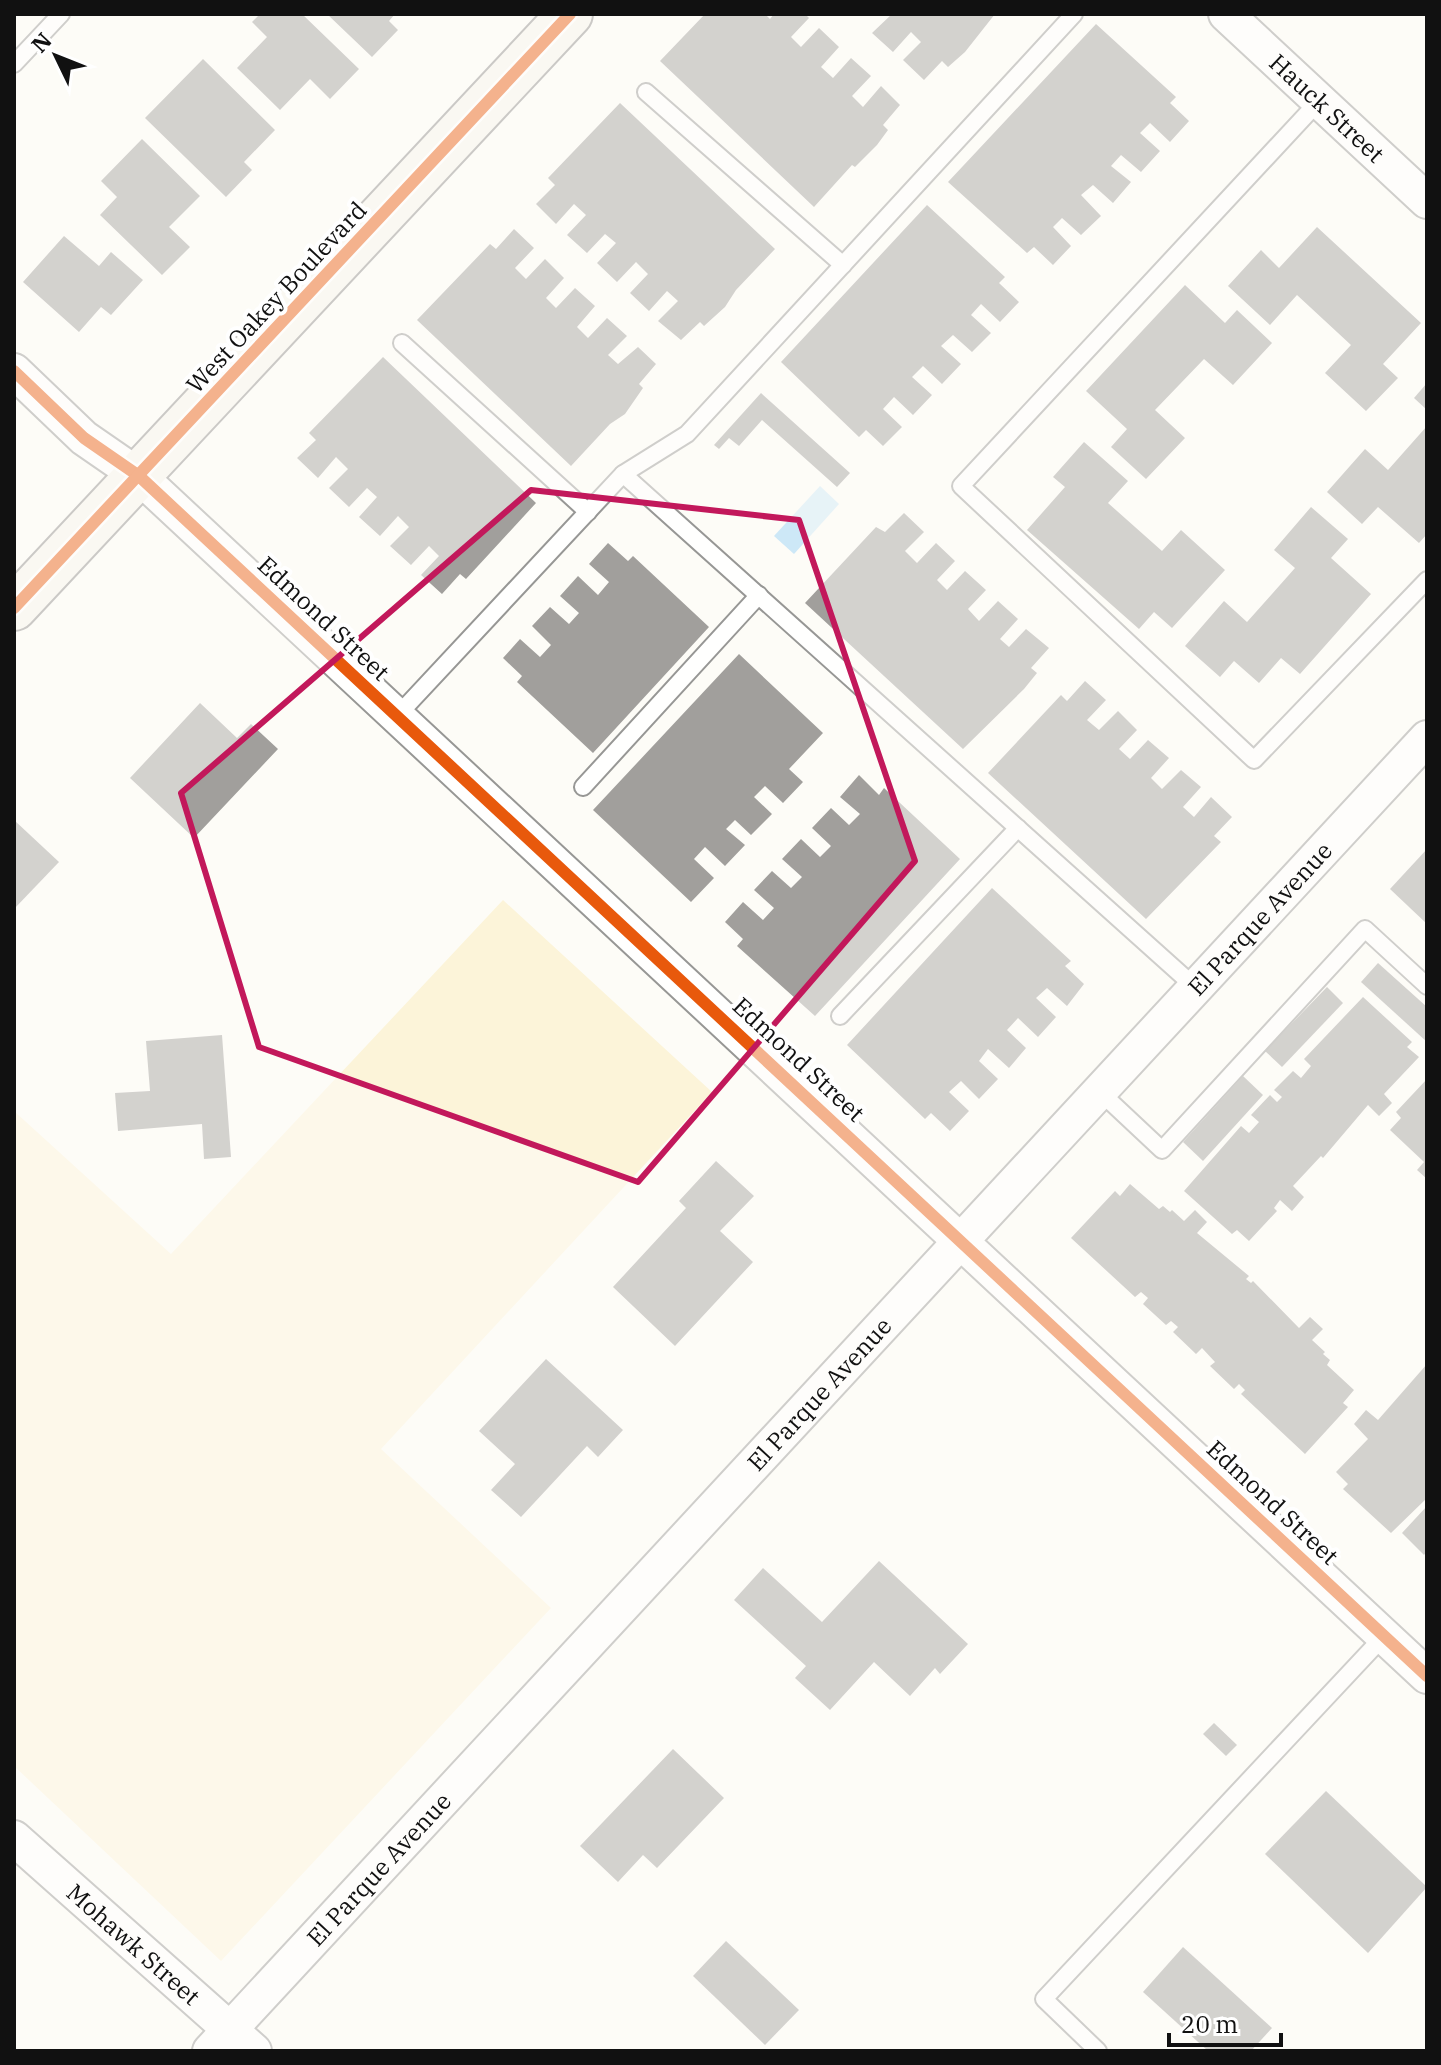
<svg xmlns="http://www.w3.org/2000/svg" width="1441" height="2065" font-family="'IBM Plex Serif',serif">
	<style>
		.sand { fill: #fcf4d9 }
		.water { fill: #cde8f7 }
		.building { fill: #a19f9c }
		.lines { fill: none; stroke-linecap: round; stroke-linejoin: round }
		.service-casing { stroke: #979795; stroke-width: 20 }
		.minor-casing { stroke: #979795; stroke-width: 38 }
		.secondary-casing { stroke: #8e8d8b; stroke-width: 48 }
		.service { stroke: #fffffe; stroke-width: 16 }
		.minor { stroke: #fffffe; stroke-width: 34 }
		.secondary { stroke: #f6f4eb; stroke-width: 44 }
		.cycleway-casing { stroke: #fff; stroke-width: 17 }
		.cycleway { stroke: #e8590c; stroke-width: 12 }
		.marked { fill: none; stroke: #c2185b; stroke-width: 6; stroke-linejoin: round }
		.labels { text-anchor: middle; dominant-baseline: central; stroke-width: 8; stroke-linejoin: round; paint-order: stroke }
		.street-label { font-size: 24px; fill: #111; stroke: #fff }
	</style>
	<rect width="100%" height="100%" fill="#fdfcf7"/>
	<polygon class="sand" points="503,900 712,1092 381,1449 551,1608 221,1961 14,1766 14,1111 171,1254"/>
	<polygon class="water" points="820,486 839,504 794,554 774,536"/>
	<g class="building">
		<polygon points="260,14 302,14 359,69 330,99 310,79 280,110 237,68 267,37 252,22"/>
		<polygon points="327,14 395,14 389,21 398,30 372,57"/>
		<polygon points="705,14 765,14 770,19 774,14 805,14 809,18 791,37 801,47 819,28 839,47 821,67 833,78 851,58 871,76 852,96 863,107 881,86 900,105 883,125 888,130 877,145 855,167 852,165 814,207 660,61"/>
		<polygon points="892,14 995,14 965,52 948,67 942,61 924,80 903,60 921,42 911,32 893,52 872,33"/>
		<polygon points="1096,24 1176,97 1170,103 1189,121 1170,142 1150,123 1140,133 1160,151 1141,172 1121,155 1111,166 1131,182 1113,203 1093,185 1081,195 1101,216 1081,235 1062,218 1053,227 1071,246 1053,265 1034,247 1027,253 948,182"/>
		<polygon points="203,59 275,130 244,162 252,170 226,197 145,118"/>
		<polygon points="620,103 775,249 736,290 725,307 704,326 700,322 681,340 658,321 678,301 667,291 649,311 630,293 648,274 636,262 617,282 597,263 616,243 605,234 587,253 567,235 586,215 574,204 556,224 536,204 555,185 548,178"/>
		<polygon points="142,139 200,196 169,227 190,247 162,275 100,215 117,197 101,181"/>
		<polygon points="927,205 1005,277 999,283 1019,302 1000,322 981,304 971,315 991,333 972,352 953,335 941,346 961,364 942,384 923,366 912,377 932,395 913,415 894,397 883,409 902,427 883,446 866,430 859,437 781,362"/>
		<polygon points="1317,227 1421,323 1383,364 1398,378 1366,411 1325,373 1351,345 1297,295 1270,325 1228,286 1261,250 1279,268"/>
		<polygon points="514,229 534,248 515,268 526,279 545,259 564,278 546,298 556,308 575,288 595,306 577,327 588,338 607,318 627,336 608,355 618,364 638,347 656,364 639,384 643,388 625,414 610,424 571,466 417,320 490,244 496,249"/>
		<polygon points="64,236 99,266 111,252 143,280 111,315 101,307 79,332 23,282"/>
		<polygon points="1185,285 1225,323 1237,310 1272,343 1233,385 1204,359 1155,410 1185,438 1146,479 1111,447 1127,429 1086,391"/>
		<polygon points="383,357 536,503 466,579 460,574 442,594 421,575 439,556 429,546 411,565 390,546 409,527 398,516 380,536 359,517 377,497 367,488 349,507 329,488 348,469 336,457 318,478 297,458 316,440 309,433"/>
		<polygon points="1427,383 1427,410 1414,398"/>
		<polygon points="761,393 850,473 837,487 762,420 739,446 729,438 719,449 714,445"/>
		<polygon points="1427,426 1427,534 1419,543 1378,507 1362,524 1327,492 1365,449 1388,470"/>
		<polygon points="1084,442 1128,481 1108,503 1162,551 1181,530 1225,570 1172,628 1154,612 1139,629 1027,530 1065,487 1053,477"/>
		<polygon points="1311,507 1348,539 1331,558 1371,594 1300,674 1281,658 1259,683 1234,661 1220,677 1185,646 1224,601 1247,622 1295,568 1274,550"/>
		<polygon points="904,513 924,532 905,551 917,563 936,543 955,561 937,580 947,590 965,571 986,590 968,609 979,621 998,601 1018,619 1000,639 1009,647 1026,629 1049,648 1031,668 1037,673 1024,689 963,749 805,603 876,527 885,532"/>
		<polygon points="608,543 628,561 633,556 709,627 593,753 517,682 522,676 503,658 520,639 540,657 551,645 532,626 550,607 569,624 579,613 560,596 578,576 598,595 609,582 589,564"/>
		<polygon points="739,654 823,733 789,769 803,782 783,803 765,786 754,797 772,814 751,835 735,820 726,829 745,845 725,866 705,847 694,859 714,878 691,902 593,810"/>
		<polygon points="1085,681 1106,700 1087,720 1099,730 1118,711 1137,730 1119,749 1130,759 1148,740 1169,758 1151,778 1162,789 1181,770 1201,787 1183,807 1194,817 1211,797 1232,817 1214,836 1221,842 1146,919 988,773 1061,695 1067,701"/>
		<polygon points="200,703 237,738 251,724 278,749 194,838 130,778"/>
		<polygon points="859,775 879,795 884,788 960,859 815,1016 737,946 743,939 725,922 743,902 763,920 774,908 754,890 772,871 791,888 802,877 782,859 801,839 820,857 831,846 812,828 831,808 849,825 860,814 840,797"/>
		<polygon points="14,820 59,862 14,909"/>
		<polygon points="1427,849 1427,924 1390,889"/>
		<polygon points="992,888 1071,961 1065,966 1084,984 1067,1006 1047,988 1036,998 1056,1017 1038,1037 1018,1018 1007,1030 1026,1048 1009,1068 988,1049 979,1061 998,1079 979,1099 961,1081 949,1092 969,1111 950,1131 931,1113 925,1119 847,1045"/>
		<polygon points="1378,963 1427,1007 1427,1042 1361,982"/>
		<polygon points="1327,987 1343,1003 1282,1067 1265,1051"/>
		<polygon points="1363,997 1412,1042 1407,1047 1419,1057 1384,1094 1392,1103 1379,1116 1368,1105 1323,1158 1321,1156 1293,1186 1304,1197 1292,1211 1280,1200 1274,1208 1277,1211 1249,1241 1237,1230 1232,1234 1184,1191 1241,1126 1249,1133 1259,1122 1251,1115 1270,1095 1277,1102 1282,1097 1274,1090 1293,1071 1301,1078 1311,1066 1304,1059"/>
		<polygon points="222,1035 231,1157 204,1159 202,1124 118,1131 115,1093 150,1091 146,1041"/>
		<polygon points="1243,1076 1263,1095 1203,1161 1183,1142"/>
		<polygon points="1427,1079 1427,1179 1417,1170 1424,1162 1390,1130 1401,1118 1396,1112"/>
		<polygon points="716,1161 754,1196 720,1231 753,1262 675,1346 613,1287 686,1208 679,1201"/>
		<polygon points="1130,1184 1159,1209 1163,1206 1170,1212 1172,1210 1184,1221 1195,1210 1207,1222 1197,1233 1249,1276 1246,1279 1251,1283 1253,1281 1299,1328 1310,1317 1323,1329 1312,1340 1325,1352 1323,1354 1330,1360 1327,1365 1354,1390 1343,1403 1348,1407 1305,1454 1241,1394 1245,1390 1239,1384 1234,1389 1210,1366 1215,1362 1202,1348 1196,1354 1173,1332 1178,1327 1171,1321 1166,1325 1143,1304 1148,1298 1141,1292 1135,1297 1071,1238 1115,1191 1120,1196"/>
		<polygon points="546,1359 623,1430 598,1457 587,1446 521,1517 491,1490 515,1464 479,1431"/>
		<polygon points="1427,1364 1427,1498 1391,1533 1343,1489 1348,1484 1336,1472 1368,1439 1354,1424 1366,1410 1378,1420"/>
		<polygon points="1427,1506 1427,1551 1424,1555 1402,1533"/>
		<polygon points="879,1561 968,1644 940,1674 935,1668 910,1696 874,1662 830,1710 795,1678 806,1666 734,1600 763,1568 822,1622"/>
		<polygon points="1214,1723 1237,1745 1226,1756 1203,1734"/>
		<polygon points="673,1749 724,1798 657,1868 643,1855 618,1882 580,1846"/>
		<polygon points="1326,1791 1427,1887 1368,1953 1265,1854"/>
		<polygon points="726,1941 799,2010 765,2045 693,1976"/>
		<polygon points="1183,1947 1272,2028 1251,2051 1208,2051 1143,1992"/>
	</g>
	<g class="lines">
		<defs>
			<g id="service">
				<polyline points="14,64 61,14"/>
				<polyline points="646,92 843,265"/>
				<polyline points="1319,101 961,486 1254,760 1427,580"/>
				<polyline points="402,343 588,512"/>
				<polyline points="623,474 687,434 1074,14"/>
				<polyline points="397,716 623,474 1195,987"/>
				<polyline points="583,787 759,595"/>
				<polyline points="840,1016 1018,828"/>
				<polyline points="1098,1090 1162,1150 1365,929 1427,986"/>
				<polyline points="1098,2051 1044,1999 1384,1636"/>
			</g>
			<g id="minor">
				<path id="s1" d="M1226,14l201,187"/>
				<polyline points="14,371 84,438 139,476 1427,1676"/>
				<path id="s2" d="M14,1838l240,213"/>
				<path id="s3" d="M210,2051l1217,-1313"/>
			</g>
			<polyline id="secondary" points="14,608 570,14"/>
		</defs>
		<use href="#service" class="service-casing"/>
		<use href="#minor" class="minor-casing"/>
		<use href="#secondary" class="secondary-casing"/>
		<use href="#service" class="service"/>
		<use href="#minor" class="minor"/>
		<use href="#secondary" class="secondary"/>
		<defs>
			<g id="cycleway">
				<polyline points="14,371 84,438 139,476 1427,1676"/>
				<polyline points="14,608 570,14"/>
			</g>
		</defs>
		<use href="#cycleway" class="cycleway-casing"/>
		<use href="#cycleway" class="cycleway"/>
	</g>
	<path d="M0 0H1441V2065H0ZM531,490l268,30 116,341 -277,321 -379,-135 -78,-254z" fill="#fdfcf7" fill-opacity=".55" fill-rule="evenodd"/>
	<path class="marked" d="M531,490l268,30 116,341 -277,321 -379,-135 -78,-254z"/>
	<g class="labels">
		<g class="street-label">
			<text stroke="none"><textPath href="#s1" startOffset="138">Hauck Street</textPath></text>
			<text transform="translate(276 297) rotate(-47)">West Oakey Boulevard</text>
			<text transform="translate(324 618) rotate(43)">Edmond Street</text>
			<text stroke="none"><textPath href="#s3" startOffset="1544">El Parque Avenue</textPath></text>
			<text transform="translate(799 1059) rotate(43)">Edmond Street</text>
			<text stroke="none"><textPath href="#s3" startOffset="896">El Parque Avenue</textPath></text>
			<text transform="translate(1273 1502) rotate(43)">Edmond Street</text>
			<text stroke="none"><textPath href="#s3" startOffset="248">El Parque Avenue</textPath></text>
			<text stroke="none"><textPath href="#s2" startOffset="160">Mohawk Street</textPath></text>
		</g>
	</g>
	<rect width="1441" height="2065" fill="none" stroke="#111111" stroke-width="32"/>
	<g transform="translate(56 56) rotate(313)" stroke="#ffffff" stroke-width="6" paint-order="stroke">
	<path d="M0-6L14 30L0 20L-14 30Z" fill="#111111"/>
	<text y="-12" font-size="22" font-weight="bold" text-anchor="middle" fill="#111111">N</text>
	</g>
	<path d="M1169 2033v12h112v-12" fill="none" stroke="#111111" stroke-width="4"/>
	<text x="1181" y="2033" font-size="24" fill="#111111" stroke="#ffffff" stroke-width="6" paint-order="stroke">20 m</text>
</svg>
